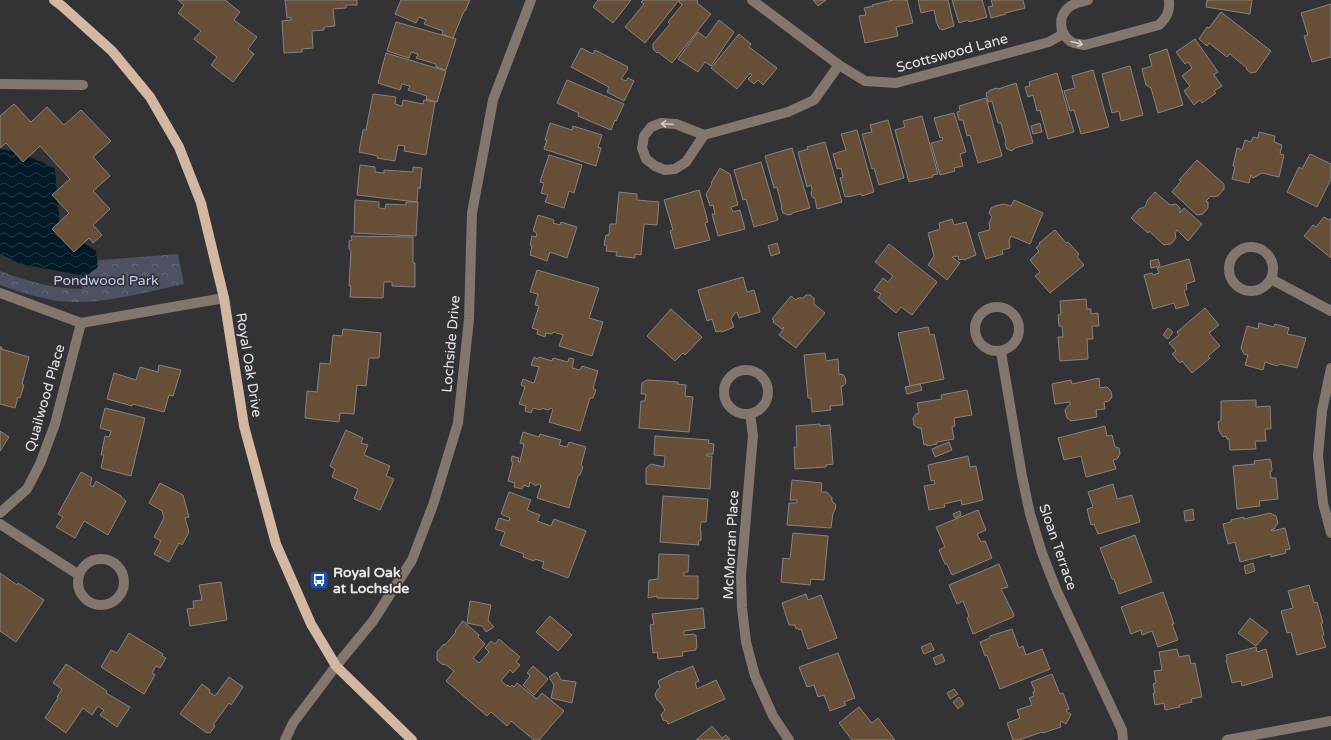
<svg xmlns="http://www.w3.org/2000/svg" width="1331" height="740" font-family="'Varela Round',sans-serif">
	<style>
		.park { fill: url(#park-crowns) }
		.water { fill: url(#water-waves) }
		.building { fill: #674e36; stroke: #868381 }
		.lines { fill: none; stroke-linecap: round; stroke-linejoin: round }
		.minor { stroke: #83766c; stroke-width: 10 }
		.major { stroke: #d2b8a3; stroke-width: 10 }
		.oneway { stroke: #cfccca }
		.labels { text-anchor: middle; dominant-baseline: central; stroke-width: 3.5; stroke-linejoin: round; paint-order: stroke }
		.street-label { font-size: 14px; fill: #e8e8ea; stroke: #333336 }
		.park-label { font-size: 14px; fill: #c1caf7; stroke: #333336 }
		.poi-label { font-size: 14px; font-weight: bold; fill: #e8e8ea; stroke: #333336; text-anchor: start }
	</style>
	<defs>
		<pattern id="park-crowns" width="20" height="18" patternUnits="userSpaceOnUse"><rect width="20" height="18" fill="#4d5163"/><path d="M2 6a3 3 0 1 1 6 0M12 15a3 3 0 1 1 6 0" fill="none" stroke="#676a7a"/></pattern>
		<pattern id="water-waves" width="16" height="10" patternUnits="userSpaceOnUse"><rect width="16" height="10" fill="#021a27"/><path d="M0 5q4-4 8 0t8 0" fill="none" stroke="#273b46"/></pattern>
	</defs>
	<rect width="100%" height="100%" fill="#333336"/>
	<path class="park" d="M178,254l6,30c-40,8 -83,22 -125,17 -20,-3 -40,-9 -59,-16v-14c30,11 50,17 82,18l6,-28z"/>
	<path class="water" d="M0,149c20,3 37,10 55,20l5,58 36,24 2,16 -12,9 -66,-12 -17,-9 -3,-1z"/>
	<g class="building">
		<polygon points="178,0 225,0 240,12 234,20 257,37 248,49 254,54 233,82 211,65 217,57 194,39 201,31 178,13 184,5"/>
		<polygon points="285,0 357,0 357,5 346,5 346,8 333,9 335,26 324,27 324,30 312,31 313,48 302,49 302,52 284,53 282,21 291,20 291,17 287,18"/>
		<polygon points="401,0 470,0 465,11 464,11 453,38 442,34 443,31 424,24 426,20 419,17 416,23 395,14"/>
		<polygon points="598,0 631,0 613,23 593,7"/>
		<polygon points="643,0 679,0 645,43 625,27 644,4 641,2"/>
		<polygon points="680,0 696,0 698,1 697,3 711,14 672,63 658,52 657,53 653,49 653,44 670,24 668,22 682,5 679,2"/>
		<polygon points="813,0 826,0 818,6"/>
		<polygon points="893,0 907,0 913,23 896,27 898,36 865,43 859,16 866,15 864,8 873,6 872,5"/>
		<polygon points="918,0 948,0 954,26 942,30 939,28 936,21 936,20 934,10 921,13"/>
		<polygon points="952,0 982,0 987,17 969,22 968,20 959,23"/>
		<polygon points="991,0 1023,0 1025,8 1005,13 1006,14 991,18 988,7 993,6"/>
		<polygon points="1207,0 1252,0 1250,14 1206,7"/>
		<polygon points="1331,4 1331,57 1312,62 1304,36 1308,35 1301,13"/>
		<polygon points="1221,12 1271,51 1256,72 1251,73 1246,69 1247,68 1230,54 1227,57 1209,43 1207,46 1199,39 1207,27 1209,28"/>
		<polygon points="719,20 734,32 711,66 705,62 698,72 678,59 698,32 706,38"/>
		<polygon points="396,22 456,39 446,70 436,67 436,64 416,58 418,54 411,52 409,58 387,51"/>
		<polygon points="739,34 751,44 749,47 777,68 763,85 758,80 754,84 748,79 752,75 750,73 737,89 711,68"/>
		<polygon points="1195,39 1218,72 1214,75 1222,86 1214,91 1216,93 1202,103 1200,100 1194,105 1184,91 1190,86 1182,76 1192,68 1188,62 1185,64 1176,52"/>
		<polygon points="581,48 593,54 595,50 628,67 627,68 628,69 621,79 626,81 628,78 634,81 624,101 607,92 609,87 571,67"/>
		<polygon points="1167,49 1183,105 1158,113 1151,88 1146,85 1142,69 1152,66 1149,55"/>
		<polygon points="386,53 446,71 437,102 426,99 427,96 408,90 410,86 402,84 400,90 378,83"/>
		<polygon points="1130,66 1143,115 1121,121 1119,111 1112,113 1102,74"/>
		<polygon points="1093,70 1109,127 1081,134 1074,110 1070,111 1064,91 1075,88 1072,76"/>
		<polygon points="1057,73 1074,132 1048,139 1040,110 1037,111 1033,95 1028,97 1025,87 1030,86 1029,82"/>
		<polygon points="567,80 624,104 616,121 615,120 611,130 578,116 579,113 557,103"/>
		<polygon points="1016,83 1033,143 1015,148 1012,151 1007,149 1005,144 1006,142 1001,123 998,123 992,101 988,102 986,93 990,91 990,90 997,88 998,89"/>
		<polygon points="373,94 396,97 395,104 402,106 403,100 423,104 424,100 435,102 426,155 404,151 405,146 398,145 395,161 377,158 378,156 359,152 363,130 366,130"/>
		<polygon points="986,98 1002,156 978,163 970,135 967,136 963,120 959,120 957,112 960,111 959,106"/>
		<polygon points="14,104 31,122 47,107 64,125 81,110 111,141 93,157 110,176 93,191 110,209 93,225 102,235 93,243 89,238 74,252 52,229 69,213 52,195 70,179 40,146 23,162 6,143 0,148 0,116"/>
		<polygon points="954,113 966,152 960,154 963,166 954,168 955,171 940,175 931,143 943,140 942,137 940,138 934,118"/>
		<polygon points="922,116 938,174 933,175 933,177 909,182 895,130 905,127 903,121"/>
		<polygon points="888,120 904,178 879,185 874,168 872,169 862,134 872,132 870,125"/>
		<polygon points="550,123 572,130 573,126 602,135 598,147 601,148 596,166 544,149 547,140 545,140"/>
		<polygon points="1040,123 1042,132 1033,134 1031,126"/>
		<polygon points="857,130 874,192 862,196 861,194 848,197 848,196 845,197 840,178 843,177 841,168 837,169 833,154 846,150 841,134"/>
		<polygon points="1259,132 1275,136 1274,142 1282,145 1280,154 1284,155 1279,177 1262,173 1253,178 1251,175 1249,183 1232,179 1235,167 1233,166 1237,148 1242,150 1245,140 1251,142 1253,137 1258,138"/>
		<polygon points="825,142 842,202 817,209 815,198 812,197 811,193 812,190 811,185 807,187 798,152 808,149 807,147"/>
		<polygon points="792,148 810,208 792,213 792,214 788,215 783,213 781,208 782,207 777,187 774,188 765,156"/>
		<polygon points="1310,154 1331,164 1331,179 1317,207 1287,192 1299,167 1302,169"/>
		<polygon points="549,155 582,165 574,193 569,191 564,208 545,202 548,195 541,193 544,183 540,182"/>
		<polygon points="1197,160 1224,184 1224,189 1218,196 1213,197 1211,196 1206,201 1208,202 1208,208 1203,214 1197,215 1172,192 1181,181 1179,180"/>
		<polygon points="761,162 778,220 754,227 746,199 743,200 734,170"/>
		<polygon points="360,165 375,167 375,172 384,173 384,170 413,172 413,167 422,168 420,189 418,187 417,202 357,195"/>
		<polygon points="720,168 730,174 738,205 731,207 733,212 740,210 745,229 718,236 712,214 715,214 713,205 710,206 706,194 712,184 711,183"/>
		<polygon points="699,190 708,222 705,223 710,240 675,249 670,231 673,230 664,200"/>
		<polygon points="619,192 637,194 637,200 659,202 657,225 644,224 641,255 635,254 635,258 616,256 617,252 606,251 607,246 604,245 606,235 609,235 610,224 616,224"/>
		<polygon points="1155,192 1170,205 1176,204 1180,208 1180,213 1184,208 1202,224 1188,241 1177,230 1175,233 1176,238 1171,244 1164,245 1149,231 1148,233 1131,218 1140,208 1143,208 1146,205 1147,201"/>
		<polygon points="355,200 379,202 379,208 385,209 386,204 406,205 406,202 418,202 416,236 354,233"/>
		<polygon points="1014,200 1043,213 1030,244 1011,236 1009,241 1010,248 1002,250 1003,254 986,259 978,233 989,230 990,227 989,223 992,217 989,213 991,208 995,206 1004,204 1011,206"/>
		<polygon points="538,215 554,220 553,223 560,225 561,222 577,227 567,258 550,252 547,261 530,255 532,246 530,245 532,236 536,237 537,233 533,231"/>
		<polygon points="1324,217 1329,220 1331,218 1331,258 1304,236 1313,225 1316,227"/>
		<polygon points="952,219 954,225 966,222 976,255 964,260 963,259 959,260 958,256 952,257 960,263 947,280 928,265 934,256 928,233 940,229 939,223"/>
		<polygon points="1055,230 1066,243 1068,242 1079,254 1077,257 1084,265 1050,293 1035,276 1040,272 1030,260 1039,251 1036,248 1040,244 1039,243"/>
		<polygon points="351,236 413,237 413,263 415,263 415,287 392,286 392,282 384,282 383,298 350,297 351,286 349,286 351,251 349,249 349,241 352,240"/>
		<polygon points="777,243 780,253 771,256 768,246"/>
		<polygon points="889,244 937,282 912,315 901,307 896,313 878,298 881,294 874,290 883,278 888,282 893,276 875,262"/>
		<polygon points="1158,259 1160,266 1151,268 1150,261"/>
		<polygon points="1189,259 1195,281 1186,284 1187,289 1184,291 1189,305 1176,309 1174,303 1153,309 1144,275 1152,273 1153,275 1159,273 1157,268"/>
		<polygon points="537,270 599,288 589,318 603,322 592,356 559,346 563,335 553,332 552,334 546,333 545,337 537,334 538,330 532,328 539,306 535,305 538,294 530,292"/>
		<polygon points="743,277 747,292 754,290 760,312 739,318 737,312 735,313 731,319 734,327 722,332 720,331 716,332 712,319 707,321 698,290"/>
		<polygon points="806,295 810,295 814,298 814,304 825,313 796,348 779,335 784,328 783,327 782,329 773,322 774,320 772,319 791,296 796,300 798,298 803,298"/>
		<polygon points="1086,299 1087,309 1091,309 1091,314 1098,313 1099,326 1092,326 1093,339 1087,339 1088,359 1060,361 1058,337 1063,337 1062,326 1059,326 1058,315 1061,314 1060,301"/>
		<polygon points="1205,308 1219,325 1209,333 1220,346 1208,356 1210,358 1192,373 1182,361 1180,363 1172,354 1176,351 1169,343 1179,335 1177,332"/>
		<polygon points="671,309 702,337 685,355 683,353 675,361 647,336"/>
		<polygon points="1259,323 1274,327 1275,324 1289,328 1287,334 1306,338 1297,368 1280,364 1277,366 1265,362 1263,370 1245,365 1248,355 1244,354 1241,348 1247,326 1258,329"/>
		<polygon points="928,327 930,335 934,334 944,379 910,386 898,333"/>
		<polygon points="1168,328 1173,332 1168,339 1163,335"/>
		<polygon points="343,329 381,333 379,358 369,358 366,386 357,385 354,414 340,413 339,422 305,418 307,391 317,392 320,363 330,364 333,335 342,336"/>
		<polygon points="0,347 2,347 1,349 29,357 22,384 24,385 20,398 18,397 15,408 0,404"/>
		<polygon points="825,353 826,361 838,359 839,375 842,374 845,377 846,383 843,386 841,386 843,405 830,406 831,410 812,412 811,398 808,398 804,355"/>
		<polygon points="534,357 538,359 539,357 552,361 553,358 568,362 569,358 574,359 572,368 580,370 582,366 598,371 593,388 596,390 593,398 590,398 580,431 549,422 553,409 551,408 548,410 542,408 541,410 533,408 531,413 525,411 526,406 519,404 525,387 521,385 523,379 534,383 539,367 531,365"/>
		<polygon points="159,365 181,370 173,396 169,395 164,412 133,404 132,406 107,399 114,373 136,380 140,367 158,372"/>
		<polygon points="1099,378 1100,388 1107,387 1111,391 1112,397 1109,401 1104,402 1105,409 1096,410 1097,417 1071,421 1067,418 1065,410 1068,406 1070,405 1070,402 1055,404 1052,384 1071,380 1072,384"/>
		<polygon points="647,380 678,382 677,384 686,385 685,396 693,397 689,432 639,428 641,401 645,401 646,394 641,394 642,383"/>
		<polygon points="920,384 922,390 907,394 905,387"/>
		<polygon points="967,390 972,415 954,418 955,426 952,427 954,439 937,442 937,444 927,446 927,444 924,445 921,428 918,428 914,425 913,418 916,414 919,413 917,403 942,399 941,395"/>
		<polygon points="1256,400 1256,407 1270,406 1271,429 1265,429 1266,441 1255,441 1256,449 1230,450 1229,439 1227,439 1226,436 1223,437 1219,431 1218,422 1221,420 1221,401"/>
		<polygon points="105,408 145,418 131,476 101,468 104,455 101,455 105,436 109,437 111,431 100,428"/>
		<polygon points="820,424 820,426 830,425 833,464 826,465 826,467 795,469 794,447 797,447 796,426"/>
		<polygon points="1105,426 1107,436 1112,435 1115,447 1119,448 1120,454 1117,459 1113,460 1116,469 1086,477 1081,456 1064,460 1058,438"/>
		<polygon points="346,430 363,438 361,443 368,445 364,455 390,466 386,476 394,479 380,510 354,499 358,489 332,477 335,469 330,466"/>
		<polygon points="0,431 9,437 0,451"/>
		<polygon points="523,432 539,437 540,434 561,440 559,445 567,447 569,442 586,447 581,465 583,467 580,475 578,476 569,508 537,498 541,485 537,484 536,486 530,482 529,487 524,485 522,489 514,487 515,483 508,481 513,462 511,461 512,456 519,458 518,462 520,462 524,444 520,443"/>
		<polygon points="655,436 709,440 708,443 714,444 713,454 707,454 707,456 712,456 710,489 646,484 646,468 651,464 664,467 665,456 654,455"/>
		<polygon points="949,442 952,450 935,457 932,449"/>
		<polygon points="968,456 970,467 976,466 983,500 962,505 961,500 944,504 945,507 929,510 924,486 935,484 934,480 931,481 928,465"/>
		<polygon points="1270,459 1270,461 1271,461 1272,471 1270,472 1271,478 1276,478 1278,499 1259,501 1260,506 1237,509 1233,466 1255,464 1254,461"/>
		<polygon points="81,472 92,478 90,485 93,487 96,481 121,496 121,497 126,501 108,535 84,521 75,538 56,527 63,517 58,514"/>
		<polygon points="792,480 822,483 821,492 827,492 832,498 832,501 836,505 835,510 833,513 831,528 787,525 789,503 797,503 797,500 790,500"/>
		<polygon points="160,483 183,495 189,517 185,518 189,532 182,545 179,543 169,562 154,554 161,541 154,537 164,518 162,511 149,503"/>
		<polygon points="1113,484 1117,499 1132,495 1140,522 1098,534 1094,524 1091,525 1087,509 1093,507 1088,492"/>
		<polygon points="509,492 531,500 527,510 540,515 537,521 551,526 554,519 586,531 568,578 542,568 544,562 535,559 534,561 523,557 524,554 500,545 505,532 495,529 499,518 509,521 510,518 501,514"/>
		<polygon points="663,496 708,499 706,522 701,522 700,530 701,532 701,540 698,542 699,545 660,542"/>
		<polygon points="1193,509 1194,520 1185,521 1184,511"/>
		<polygon points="978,510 986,530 977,534 981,542 985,541 992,558 952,575 947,564 945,564 939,550 945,547 936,527"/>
		<polygon points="960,511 961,515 955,518 953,514"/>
		<polygon points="1270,513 1276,516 1278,523 1274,529 1271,530 1272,531 1285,528 1290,549 1285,550 1286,553 1271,557 1271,554 1240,562 1235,542 1228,544 1223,524 1231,522 1231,520 1244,517 1244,519"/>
		<polygon points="793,533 828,536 824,580 811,579 810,585 781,582 783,558 790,559"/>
		<polygon points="1135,535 1152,582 1119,594 1114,579 1112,579 1100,548"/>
		<polygon points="659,554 689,555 688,572 684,572 684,576 698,576 698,599 657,598 657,596 648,598 649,580 658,579"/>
		<polygon points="1253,563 1255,571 1246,574 1244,566"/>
		<polygon points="999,564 1008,587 1001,589 1014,615 1013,617 973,634 967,618 969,616 963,601 957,604 949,585"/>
		<polygon points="0,573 17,585 18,583 44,600 16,642 0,631"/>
		<polygon points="221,582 227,620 190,626 187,609 194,608 193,601 202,600 199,585"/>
		<polygon points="1309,585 1314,603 1317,602 1323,623 1321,623 1324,635 1322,636 1326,647 1297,655 1291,632 1287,633 1281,611 1293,608 1288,591"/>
		<polygon points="1163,592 1174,624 1172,624 1178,640 1158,647 1152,631 1142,635 1141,630 1131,634 1121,607"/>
		<polygon points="806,594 808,600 821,595 837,638 808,649 801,629 799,630 798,628 796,629 795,625 789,625 782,603"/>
		<polygon points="470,601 491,605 488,620 494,627 486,632 482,626 467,623"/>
		<polygon points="703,608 705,628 684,631 684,635 694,634 694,635 696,635 697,647 696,648 696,650 682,652 683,656 658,659 657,652 653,653 650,625 654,624 652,614"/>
		<polygon points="550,616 572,635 558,651 536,632"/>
		<polygon points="1250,618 1268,632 1256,646 1238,633"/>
		<polygon points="463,621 479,635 478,637 485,644 473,658 479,663 489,652 485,648 491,641 495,644 499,639 520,657 516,662 520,665 513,673 510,670 501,681 507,686 508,685 510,687 512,685 514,687 517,683 537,699 542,693 564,711 539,740 534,740 511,721 507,726 491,712 487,716 446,681 454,671 445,664 443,665 437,660 437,652 444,644 445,645 456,632 455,631"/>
		<polygon points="1012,629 1019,648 1023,646 1026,655 1042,649 1050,669 1000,689 987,655 985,656 980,642 990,638 990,636"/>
		<polygon points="129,633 163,654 162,656 166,658 160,668 156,666 152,673 155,675 144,694 101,667 111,650 117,653"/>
		<polygon points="931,643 934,650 924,654 921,647"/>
		<polygon points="1256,647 1257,652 1266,649 1273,677 1242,686 1241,681 1232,683 1226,660 1227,659 1226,655"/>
		<polygon points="1177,649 1179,657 1189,655 1191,664 1195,663 1202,697 1191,699 1192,702 1179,705 1180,707 1165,710 1164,703 1155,705 1153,693 1155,693 1153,684 1156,683 1154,671 1162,670 1159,652"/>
		<polygon points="838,653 855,698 844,702 846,705 830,711 824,695 818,697 814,685 807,687 799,667"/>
		<polygon points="942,654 945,661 936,665 933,658"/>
		<polygon points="66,664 107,691 106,693 130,707 117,727 100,715 104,710 98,706 92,715 83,708 66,733 45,718 58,698 57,697 62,689 53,683"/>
		<polygon points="533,666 548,679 534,695 523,685 530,676 527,673"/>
		<polygon points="693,666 699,681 695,683 697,689 716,680 725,699 668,724 667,721 663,720 661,715 665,710 660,702 657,700 655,695 657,690 660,688 658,681 678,671 679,672"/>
		<polygon points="557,672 561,680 576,682 572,703 551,698 554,685 549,677"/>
		<polygon points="1052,674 1060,694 1063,693 1069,709 1066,710 1067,712 1071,714 1066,724 1061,721 1060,724 1061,727 1043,733 1042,732 1019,740 1013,740 1007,723 1020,718 1017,710 1032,705 1029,698 1034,696 1033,692 1035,691 1031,682"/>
		<polygon points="229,677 243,687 231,705 229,703 213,725 215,726 210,733 208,732 207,733 180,714 202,684 210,690 209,692 215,696"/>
		<polygon points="954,689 958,694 950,699 947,693"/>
		<polygon points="959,697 964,704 958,709 953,702"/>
		<polygon points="859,707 872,723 878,718 895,740 852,740 839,723"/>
		<polygon points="712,726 722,738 726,735 730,740 696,740"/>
	</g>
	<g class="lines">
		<g class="minor">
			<polyline points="752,0 839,65 865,81 896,83 1049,42 1063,34"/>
			<path d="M1088,0c-7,2 -15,3 -20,8 -10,9 -9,25 2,33 4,3 9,3 15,4l74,-20c8,-8 11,-13 10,-25"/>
			<polyline points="0,84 83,85"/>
			<polyline points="704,135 686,162 675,169 665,170 655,166 646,159 642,148 644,136 651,127 661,123 676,124 704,135 788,112 814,100 839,65"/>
			<circle cx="1251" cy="269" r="22"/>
			<polyline points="1271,279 1331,311"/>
			<polyline points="0,293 81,323 224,298"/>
			<circle cx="997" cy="329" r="22"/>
			<polyline points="1001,352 1022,476 1030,514 1042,553 1056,589 1122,730 1123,740"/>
			<polyline points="1331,368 1322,411 1318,456 1323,503 1331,533"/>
			<circle cx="746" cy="392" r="22"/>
			<polyline points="750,414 753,435 741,576 742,608 746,642 755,676 773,716 789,740"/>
			<polyline points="0,513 27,489 40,464 55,424 81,323"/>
			<polyline points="0,524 79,575"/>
			<circle cx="101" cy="582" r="23"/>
			<polyline points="285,740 293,723 336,666 373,621 412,560 433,505 458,423 469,319 472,213 493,100 531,0"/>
			<polyline points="1227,740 1331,721"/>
		</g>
		<polyline class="major" points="54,0 62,6 112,51 150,97 179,147 201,203 224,298 244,426 276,544 311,624 336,666 412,740"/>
	</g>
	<defs><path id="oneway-shaft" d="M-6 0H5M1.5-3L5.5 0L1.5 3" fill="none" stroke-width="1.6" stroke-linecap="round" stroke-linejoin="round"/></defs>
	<g class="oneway">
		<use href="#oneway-shaft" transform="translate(1077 43) rotate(15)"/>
		<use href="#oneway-shaft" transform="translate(667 124) rotate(-177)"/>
	</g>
	<defs>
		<symbol id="bus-square" viewBox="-11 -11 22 22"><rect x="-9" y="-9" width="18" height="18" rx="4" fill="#1a4fb4" stroke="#333336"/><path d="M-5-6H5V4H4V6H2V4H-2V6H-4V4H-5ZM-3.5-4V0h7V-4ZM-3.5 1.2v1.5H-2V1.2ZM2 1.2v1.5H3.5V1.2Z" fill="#fff"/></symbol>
	</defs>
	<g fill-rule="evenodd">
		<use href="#bus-square" x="308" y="569" width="22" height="22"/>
	</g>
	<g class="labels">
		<g class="street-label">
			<text transform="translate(952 53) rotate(-15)">Scottswood Lane</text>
			<text transform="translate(451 344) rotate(-85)">Lochside Drive</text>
			<text transform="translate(249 365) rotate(81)">Royal Oak Drive</text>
			<text transform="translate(45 398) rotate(-74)">Quailwood Place</text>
			<text transform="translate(731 545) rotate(-87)">McMorran Place</text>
			<text transform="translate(1058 547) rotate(71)">Sloan Terrace</text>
		</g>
		<g class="park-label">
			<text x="106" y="280">Pondwood Park</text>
		</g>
		<g class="poi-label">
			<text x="333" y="572">Royal Oak<tspan x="333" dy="16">at Lochside</tspan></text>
		</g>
	</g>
</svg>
